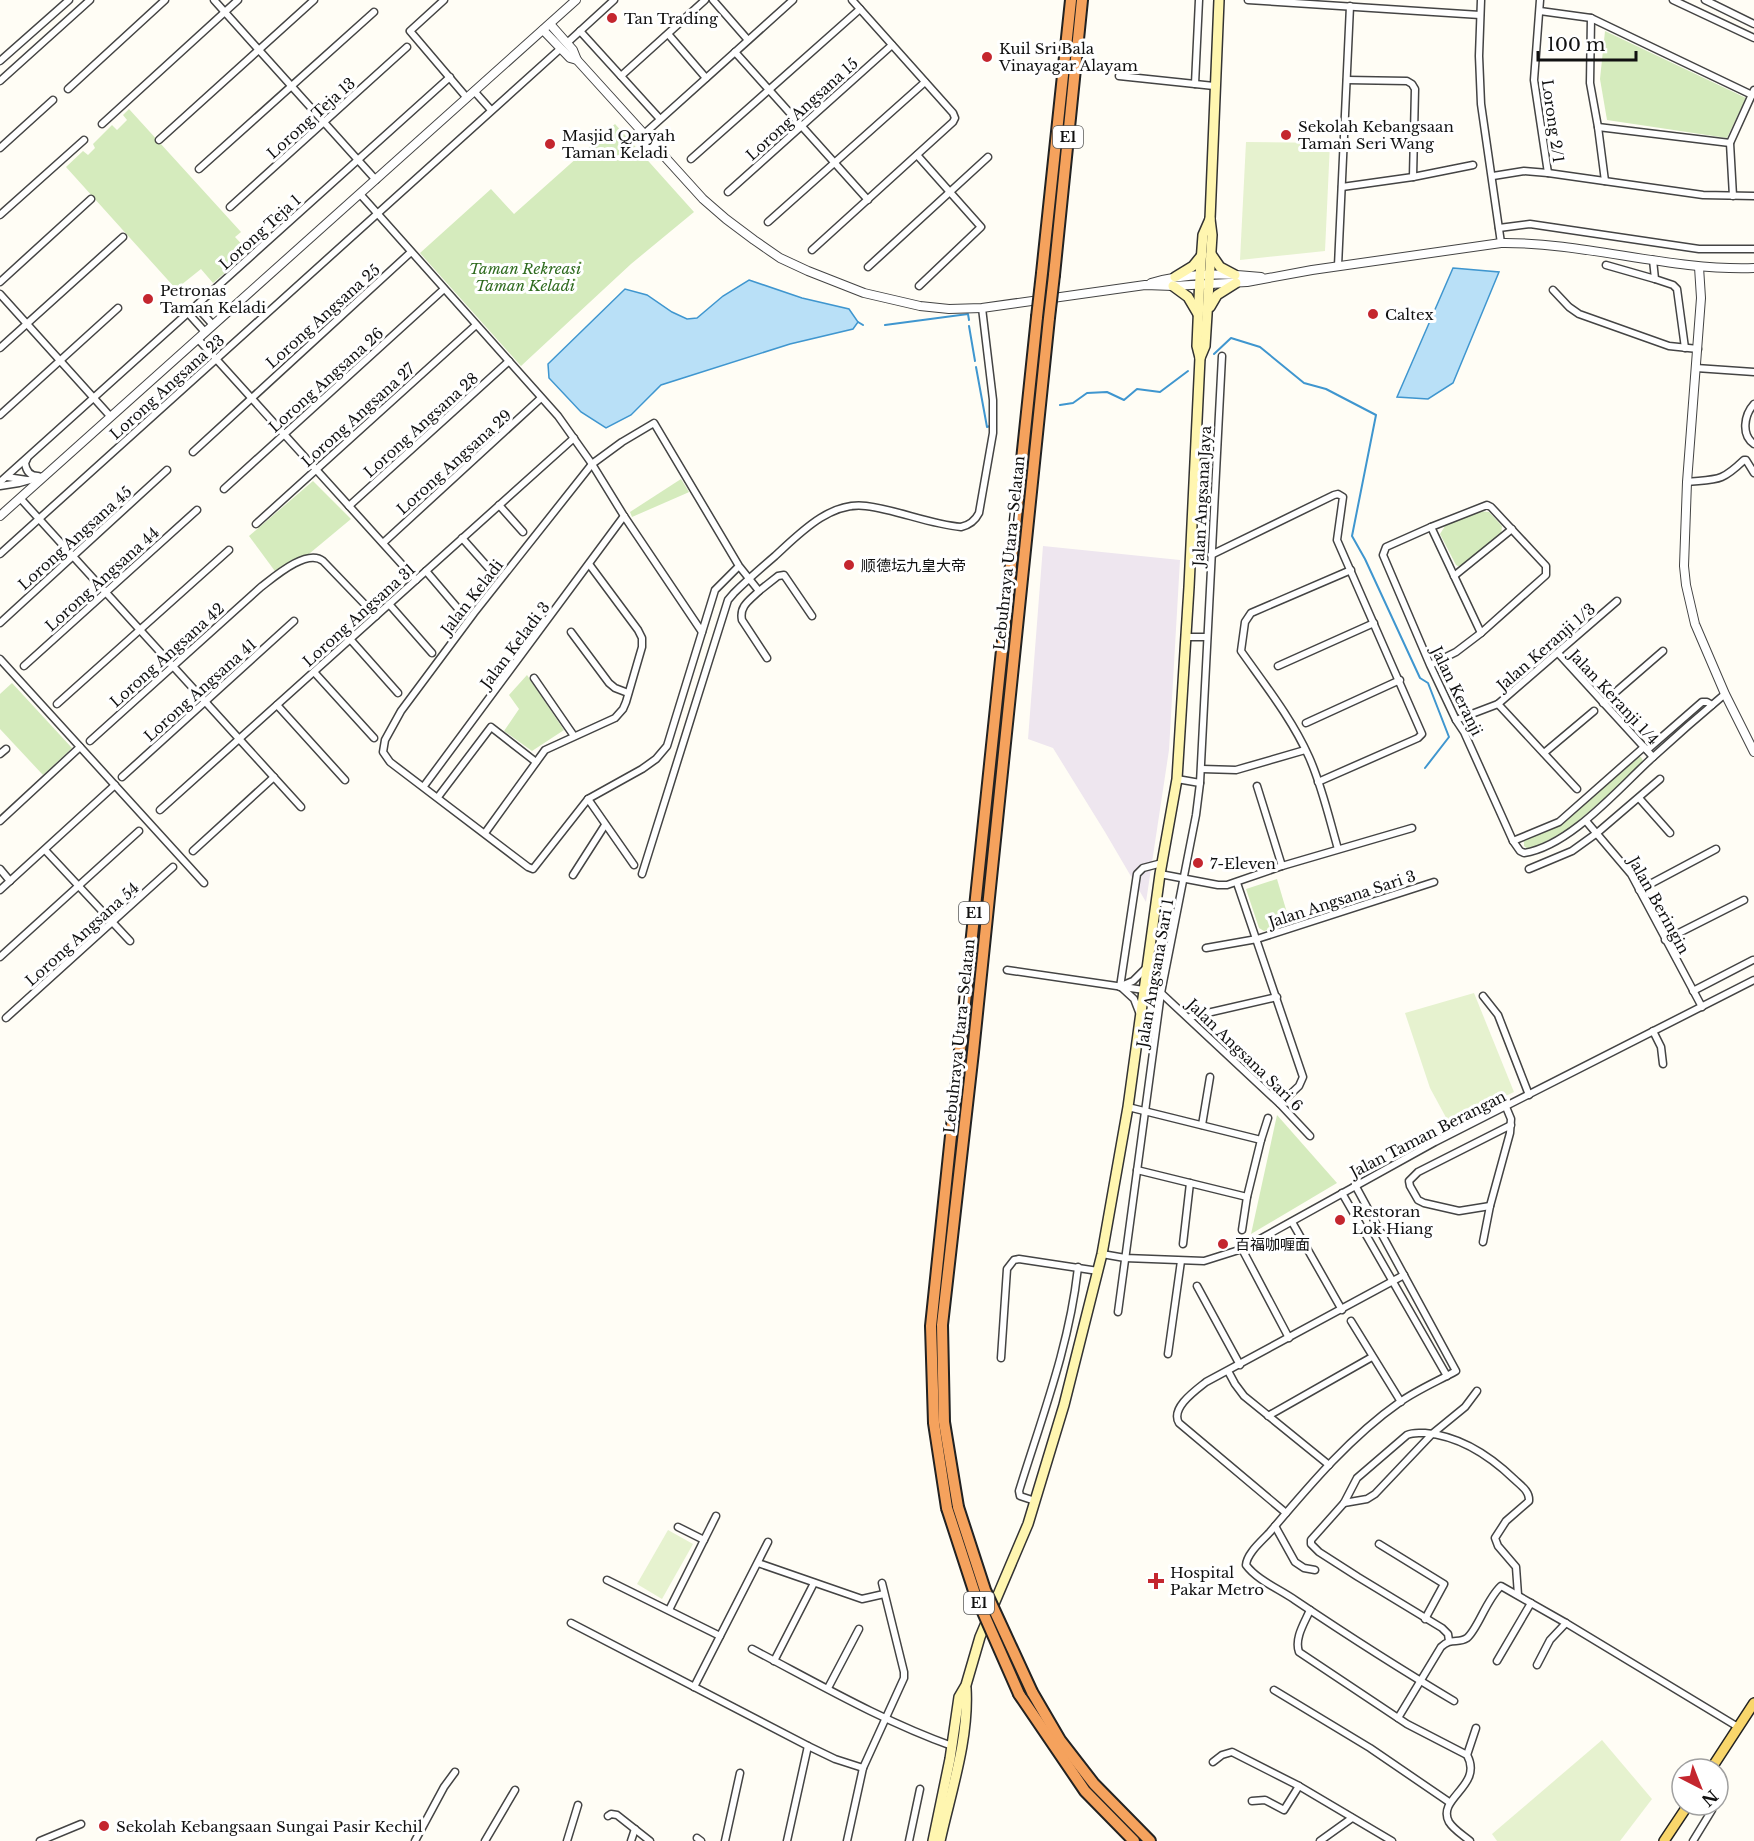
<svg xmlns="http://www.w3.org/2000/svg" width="1754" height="1841" font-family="'Libre Baskerville','Noto Sans SC',serif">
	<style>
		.industrial { fill: #eee6ef }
		.green { fill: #d5ebbd }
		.pitch { fill: #e6f2cf }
		.water { fill: #b9e0f7; stroke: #3f96cf; stroke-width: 1.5 }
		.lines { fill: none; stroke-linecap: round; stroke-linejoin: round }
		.stream { stroke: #3f96cf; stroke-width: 2 }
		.minor-casing { stroke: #444; stroke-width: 9 }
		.tertiary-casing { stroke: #444; stroke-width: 10 }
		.secondary-casing { stroke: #333; stroke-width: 12 }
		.primary-casing { stroke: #222; stroke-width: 12 }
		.motorway-casing { stroke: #222; stroke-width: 14 }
		.minor { stroke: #fff; stroke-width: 6 }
		.tertiary { stroke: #fff; stroke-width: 8 }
		.secondary { stroke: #fff6b0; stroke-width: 9 }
		.primary { stroke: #f9d66b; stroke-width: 9 }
		.motorway { stroke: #f5a25d; stroke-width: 10 }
		.motorway-bridge-casing { stroke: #222; stroke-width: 14; stroke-linecap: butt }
		.motorway-bridge { stroke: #f5a25d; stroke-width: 10 }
		.poi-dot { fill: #c4262e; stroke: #fff; stroke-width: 2 }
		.labels { text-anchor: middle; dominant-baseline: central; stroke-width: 6; stroke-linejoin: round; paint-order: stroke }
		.shield { fill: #fff; stroke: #585858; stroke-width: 1.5 }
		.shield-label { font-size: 14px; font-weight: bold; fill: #111 }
		.poi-label { font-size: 15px; fill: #111; stroke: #fff; text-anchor: start }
		.street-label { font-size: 15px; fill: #111; stroke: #fff }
		.park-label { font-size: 15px; font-style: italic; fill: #2f6b1f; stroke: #fff }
	</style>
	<rect width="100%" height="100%" fill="#fffdf5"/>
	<polygon class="industrial" points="1043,546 1180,560 1169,750 1146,902 1105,832 1053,748 1028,739"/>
	<g class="green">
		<polygon points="1605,31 1746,98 1727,138 1607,120 1600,79"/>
		<polygon points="129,109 241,232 235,237 249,252 213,283 201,269 176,289 66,167 83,151 88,155 95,148 93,144 112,125 117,130 127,120 123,115"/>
		<polygon points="615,124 694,212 631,264 521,366 420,253 491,189 514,214"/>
		<polygon points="681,479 689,492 687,493 632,517 630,512"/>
		<polygon points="313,481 351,519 280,578 249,536"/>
		<polygon points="1478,511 1489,512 1502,526 1501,535 1462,568 1456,565 1440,534 1445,526"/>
		<polygon points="527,675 564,730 532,751 504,731 519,709 509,695"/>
		<polygon points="12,683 72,748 43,775 0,729 0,694"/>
		<polygon points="1639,757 1641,757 1643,761 1612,792 1566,831 1529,850 1524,846 1524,840 1561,824"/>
		<polygon points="1277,879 1290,923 1264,931 1259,928 1246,889"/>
		<polygon points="1277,1115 1337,1183 1251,1234"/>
	</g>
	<g class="pitch">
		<polygon points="1246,142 1330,143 1325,251 1240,260"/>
		<polygon points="1474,993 1514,1092 1449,1123 1430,1088 1405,1013"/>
		<polygon points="668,1530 693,1544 662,1599 637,1584"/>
		<polygon points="1602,1740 1652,1799 1620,1841 1497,1841 1492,1834"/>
	</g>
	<g class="water">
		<polygon points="1453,268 1499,272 1453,383 1428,399 1397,397"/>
		<polygon points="749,280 802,298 849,309 858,322 853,329 790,344 661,385 631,415 606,428 581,412 549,378 548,364 625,289 647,295 672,312 687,319 697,318 723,296"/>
	</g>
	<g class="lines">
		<g class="stream">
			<polyline points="858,322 863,325"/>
			<polyline points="885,325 968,314 969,320"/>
			<polyline points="969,326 975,361"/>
			<polyline points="1214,354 1231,338 1260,347 1304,383 1326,389 1376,415 1352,536 1365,559 1420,678 1428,683 1449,737 1425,768"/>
			<polyline points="976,367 987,427 990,426"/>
			<polyline points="1060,405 1073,403 1087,393 1107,392 1124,400 1137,389 1160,392 1188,371"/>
		</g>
		<defs>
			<g id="minor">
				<polyline points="214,0 376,180"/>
				<polyline points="444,0 410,31 467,98"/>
				<polyline points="713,0 748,40"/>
				<polyline points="1248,0 1480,15"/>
				<polyline points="1481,0 1479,56 1481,104 1501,243"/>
				<polyline points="1540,0 1534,80 1548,173"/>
				<polyline points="1673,0 1754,38"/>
				<polyline points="1705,0 1754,24"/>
				<polyline points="1540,11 1591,18 1752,95"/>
				<polyline points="1591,18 1590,83 1598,127 1605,181"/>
				<polyline points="580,31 660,119"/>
				<polyline points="668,34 706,78"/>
				<polyline points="567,43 614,0"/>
				<polyline points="735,52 868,200"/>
				<polyline points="0,61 69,0"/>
				<polyline points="621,76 705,0"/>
				<polyline points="1119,76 1214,86"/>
				<polyline points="1347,80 1407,81 1412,84 1415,89 1413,177"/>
				<polyline points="0,81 90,0"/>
				<polyline points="1195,84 1199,0"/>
				<polyline points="68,89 165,0"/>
				<polyline points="474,91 491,110"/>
				<polyline points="102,124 238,0"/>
				<polyline points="1598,127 1730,143"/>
				<polyline points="644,134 793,0"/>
				<polyline points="159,140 314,0"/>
				<polyline points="0,148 53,100"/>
				<polyline points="917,155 981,227 919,286"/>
				<polyline points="691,159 860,9"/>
				<polyline points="199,169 374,12"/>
				<polyline points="1493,176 1524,171 1548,173 1703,195 1754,196"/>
				<polyline points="1342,187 1413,177 1473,165"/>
				<polyline points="728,192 892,45"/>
				<polyline points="360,194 558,416 592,464 624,516 702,632"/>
				<polyline points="1733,196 1730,143 1754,90"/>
				<polyline points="230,207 407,47"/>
				<polyline points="0,215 84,140"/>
				<polyline points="768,222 925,82"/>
				<polyline points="1499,228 1530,224 1699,249 1754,249"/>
				<polyline points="812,250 953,122 955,118 953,113 852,0"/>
				<polyline points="1653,260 1655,279 1673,285 1677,289 1685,348"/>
				<polyline points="1606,265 1655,279"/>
				<polyline points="1338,266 1350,6"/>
				<polyline points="868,267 988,157"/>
				<polyline points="0,282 91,199"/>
				<polyline points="1553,290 1569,307 1579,314 1669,346 1698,349"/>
				<polyline points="0,294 110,416"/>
				<polyline points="196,306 213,325"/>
				<polyline points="188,313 205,332"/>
				<polyline points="198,339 416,580"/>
				<polyline points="0,348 123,237"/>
				<polyline points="1696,368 1754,372"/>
				<path d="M1754,404c-10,11 -13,31 0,40"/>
				<polyline points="0,415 118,308"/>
				<polyline points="1196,443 1217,444"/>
				<polyline points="193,452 411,252"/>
				<polyline points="1195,454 1216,455"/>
				<path d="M27,459l-2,4c1,8 5,13 13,13"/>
				<polyline points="7,477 27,480"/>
				<polyline points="0,482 450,77"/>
				<path d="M1687,482c31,-3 34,0 57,-22h2l8,13"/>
				<polyline points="0,486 19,483 44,476"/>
				<polyline points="224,489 444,289"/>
				<polyline points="20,498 301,807"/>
				<polyline points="499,505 523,532"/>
				<polyline points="349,506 509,361"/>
				<polyline points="256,524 476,325"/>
				<polyline points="1431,527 1481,633"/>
				<polyline points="462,538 494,574"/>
				<polyline points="383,543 541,398"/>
				<polyline points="0,554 560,49"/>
				<polyline points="1211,555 1334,495 1338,494 1343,497 1337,540 1422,734 1418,738 1318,782"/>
				<path d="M739,566l-24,24 -48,156 -11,13 -14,10 -54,30 -55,70 -5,-2 -138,-105 -7,-10 2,-12 16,-29 73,-98 118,-149 30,-22 32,-19 85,143 20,25c-9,9 -20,15 -17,29l25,38"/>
				<polyline points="426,571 460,611"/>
				<polyline points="1454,576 1512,529"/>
				<polyline points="759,591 778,576 784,575 812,616"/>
				<polyline points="389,604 432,653"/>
				<polyline points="0,623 167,470"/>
				<polyline points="571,632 609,683 615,688 628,693"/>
				<polyline points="1186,637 1207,637"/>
				<polyline points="350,639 398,693"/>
				<polyline points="1558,653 1653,757"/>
				<polyline points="0,659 204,883"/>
				<path d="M1430,665l26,-13 25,-19 65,-58v-9l-55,-59 -4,-2 -56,22 -45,20 -3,8 47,110 26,55 8,12 49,109 7,10 4,2c46,-7 95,-65 128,-95 24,-22 48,-43 73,-64"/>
				<polyline points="24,666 197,510"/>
				<polyline points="1278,666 1374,623"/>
				<polyline points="314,672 374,738"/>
				<polyline points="534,678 574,736"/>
				<polyline points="1603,703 1663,651"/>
				<polyline points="57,704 229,550"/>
				<polyline points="1498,704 1577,789"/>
				<polyline points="277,705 345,780"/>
				<polyline points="1456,720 1498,704 1617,601"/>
				<polyline points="1306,723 1400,680"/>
				<path d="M90,741l171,-154c13,-10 46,-39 62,-26l53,55"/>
				<polyline points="1647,750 1702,702 1707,702 1712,705"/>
				<polyline points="1544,753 1594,711"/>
				<polyline points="0,754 6,749"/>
				<polyline points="1202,769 1236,770 1305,750"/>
				<polyline points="122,777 294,621"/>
				<polyline points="1177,779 1200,783"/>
				<polyline points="424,786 624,516"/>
				<polyline points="1257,786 1282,866"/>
				<polyline points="438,797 491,727 536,762"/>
				<polyline points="1639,798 1670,833"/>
				<polyline points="588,799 634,865"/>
				<polyline points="160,810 574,438"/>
				<polyline points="0,821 80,747"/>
				<polyline points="1586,821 1631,874 1702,1007"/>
				<polyline points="485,833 545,750 615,718 623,709 626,702 642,647 642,638 638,630 589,564"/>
				<polyline points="1513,841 1559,822 1644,747"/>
				<path d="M1338,849c-9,-31 -16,-63 -29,-92 -17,-38 -44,-72 -68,-106l4,-29 6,-9 100,-43"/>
				<polyline points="45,850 130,941"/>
				<polyline points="193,851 274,777"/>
				<polyline points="0,869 10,881"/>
				<polyline points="1529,869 1572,851 1597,833 1660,779"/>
				<path d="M642,874l86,-274 6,-7c13,-13 27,-25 41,-37 24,-22 55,-55 91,-50 32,4 63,18 95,21 9,-2 14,-6 18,-14l14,-80v-33l-11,-92"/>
				<polyline points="1160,874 1218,885 1227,885 1282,866 1412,828"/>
				<polyline points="573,875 605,825"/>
				<polyline points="1237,883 1303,1077 1299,1086 1280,1104"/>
				<polyline points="0,890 115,785"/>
				<polyline points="1639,890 1716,849"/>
				<polyline points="1665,940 1744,900"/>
				<polyline points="1206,948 1257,939 1434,882"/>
				<polyline points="0,957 139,831"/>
				<polyline points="1007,970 1144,990"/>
				<polyline points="1121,986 1133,981 1146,968"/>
				<polyline points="1120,987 1137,874 1143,868 1162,863"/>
				<polyline points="1121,987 1134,999 1139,1012"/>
				<polyline points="1693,991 1753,960"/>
				<polyline points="1161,993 1280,1104 1310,1136"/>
				<polyline points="1483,996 1498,1015 1529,1095"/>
				<polyline points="1190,1017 1277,997"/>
				<polyline points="6,1018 173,867"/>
				<polyline points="1653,1031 1661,1047 1663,1064"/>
				<polyline points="1128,1107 1261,1140 1268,1118"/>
				<polyline points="1202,1125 1210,1077"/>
				<polyline points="1137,1170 1247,1197"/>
				<path d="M1355,1185l101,186c-18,10 -39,19 -56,31 -50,35 -91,84 -130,130 -8,9 -23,21 -24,33 11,15 33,24 49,35 52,35 105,69 159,101"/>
				<polyline points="1342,1193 1447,1376"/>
				<polyline points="1490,1206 1459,1211 1424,1203 1418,1200 1410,1186 1409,1181 1418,1172 1511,1125"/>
				<polyline points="1292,1222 1342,1310"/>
				<polyline points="1242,1230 1247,1197 1261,1140"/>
				<polyline points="1483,1242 1490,1206 1510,1133 1511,1119 1506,1107"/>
				<polyline points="1183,1244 1190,1183"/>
				<polyline points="1242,1249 1289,1338"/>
				<polyline points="1102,1254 1125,1258 1204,1261 1242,1249 1435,1142 1754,980"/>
				<polyline points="1197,1286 1240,1365"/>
				<polyline points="1118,1312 1161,993 1196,815 1200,783 1222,356"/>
				<polyline points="1351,1321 1401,1402"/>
				<polyline points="1168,1354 1181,1261"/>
				<polyline points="1001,1358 1007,1269 1014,1260 1019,1259 1098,1271"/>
				<polyline points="1228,1371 1235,1384 1244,1396 1329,1465"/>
				<polyline points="1268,1416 1372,1357"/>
				<path d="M1035,1501l-15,-5 -1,-5c23,-74 51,-147 59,-224"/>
				<polyline points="1344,1503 1367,1499 1375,1494 1432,1434 1465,1407 1477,1391"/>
				<path d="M1286,1513l-107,-90c-9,-15 17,-33 27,-41l198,-107"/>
				<polyline points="1275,1526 1295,1562 1304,1568 1315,1570"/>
				<polyline points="678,1527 704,1540"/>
				<polyline points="1379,1544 1444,1584 1425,1619"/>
				<polyline points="758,1563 862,1599 884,1594"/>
				<polyline points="607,1580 720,1636"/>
				<polyline points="669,1610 716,1516"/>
				<path d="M1310,1610c-5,12 -16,28 -11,42l108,72 60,31c17,31 -31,43 -18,67 5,8 14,13 21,19"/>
				<polyline points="571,1623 808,1746 835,1759 863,1768"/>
				<path d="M1449,1641l-1,-7 -6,-6 -84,-51 -39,-25 -8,-8v-4l33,-37 13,-25 50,-43c6,-3 11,-2 18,-2 35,3 64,22 89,46 6,6 16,12 15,22l-23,20 -11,17 3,8 18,21 2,28"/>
				<path d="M752,1649c65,34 130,72 200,97"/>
				<polyline points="774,1661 814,1583"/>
				<polyline points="1497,1661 1531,1603"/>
				<polyline points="1537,1665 1550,1640 1566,1623"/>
				<polyline points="694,1687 768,1542"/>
				<polyline points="828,1688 859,1629"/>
				<polyline points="1274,1690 1370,1748 1449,1802"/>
				<path d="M1398,1718l43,-71c10,-10 17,-3 26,-9 11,-9 19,-38 34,-52l65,37 172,104"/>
				<polyline points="1467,1755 1476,1728"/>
				<polyline points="1213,1762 1222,1755 1232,1752 1299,1786 1392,1841"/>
				<polyline points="1252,1801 1265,1800 1284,1810 1299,1786"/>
				<polyline points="608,1816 611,1814 617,1815 650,1841"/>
				<polyline points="697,1838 701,1841"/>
				<polyline points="40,1841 81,1824"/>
				<polyline points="415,1841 444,1787 455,1772"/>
				<polyline points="485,1841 515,1790"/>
				<polyline points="567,1841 578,1805"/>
				<polyline points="631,1841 635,1829"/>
				<polyline points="725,1841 740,1773"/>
				<polyline points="787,1841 808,1746"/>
				<polyline points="847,1841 863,1768 904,1678 904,1672 882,1583"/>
				<polyline points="909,1841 920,1789"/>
				<polyline points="1320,1841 1352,1818"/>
				<polyline points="1693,1841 1712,1810 1704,1805"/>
			</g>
			<g id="tertiary">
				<polyline points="550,24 573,50 577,60"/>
				<path d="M543,30l27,28 7,2 126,139 23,20 28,21 26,18 28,13 56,22 56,13 29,3 33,-1 163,-23 28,1 74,-4 65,-12 189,-27c85,-1 168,28 253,25"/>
				<polyline points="1699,267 1701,298 1687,482 1684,566 1686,585 1695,624 1725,694 1754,752"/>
				<path d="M1151,283c32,-10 77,-10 110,-6"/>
				<polyline points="0,516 576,0"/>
			</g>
			<g id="secondary">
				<polyline points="1211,254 1220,267 1235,275"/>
				<polyline points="1175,277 1193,266 1202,255"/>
				<polyline points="1173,286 1188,297 1198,314"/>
				<polyline points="1210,307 1217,295 1236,283"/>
				<polyline points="1200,358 1197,346 1200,276 1203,235 1210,219"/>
				<polyline points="933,1841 950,1759 959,1697 966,1685 980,1637 1028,1524 1064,1405 1102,1254 1128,1107 1160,874 1177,779 1189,587 1200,358 1205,346 1212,235 1210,219 1219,0"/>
				<path d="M940,1841c11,-50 29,-102 26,-153"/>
			</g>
			<g id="primary">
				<polyline points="1711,1769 1754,1703"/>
				<polyline points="1664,1841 1688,1805"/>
			</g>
			<g id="motorway">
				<polyline points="1042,273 1071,0"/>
				<polyline points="1054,275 1082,0"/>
				<polyline points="958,1507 944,1422 942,1325 973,1052 1049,318"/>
				<polyline points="947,1508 934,1423 931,1326 1037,317"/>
				<polyline points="1032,1692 1060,1740 1094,1784 1150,1841"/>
				<polyline points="1019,1694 1085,1791 1134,1841"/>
			</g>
		</defs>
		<use href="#minor" class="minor-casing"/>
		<use href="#tertiary" class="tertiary-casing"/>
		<use href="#secondary" class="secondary-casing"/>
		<use href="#primary" class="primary-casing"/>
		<use href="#motorway" class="motorway-casing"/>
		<use href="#minor" class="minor"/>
		<use href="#tertiary" class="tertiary"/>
		<use href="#secondary" class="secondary"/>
		<use href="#primary" class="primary"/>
		<use href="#motorway" class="motorway"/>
		<defs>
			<g id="motorway-bridge">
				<polyline points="1037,317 1042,273"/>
				<polyline points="1049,318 1054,275"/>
				<polyline points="958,1507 985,1590 1032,1692"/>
				<polyline points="947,1508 975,1594 1019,1694"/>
			</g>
		</defs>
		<use href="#motorway-bridge" class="motorway-bridge-casing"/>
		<use href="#motorway-bridge" class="motorway-bridge"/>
	</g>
	<g class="poi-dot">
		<circle cx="612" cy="18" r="6"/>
		<circle cx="987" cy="57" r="6"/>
		<circle cx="1286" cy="135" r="6"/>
		<circle cx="550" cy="144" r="6"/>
		<circle cx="148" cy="299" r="6"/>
		<circle cx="1373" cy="314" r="6"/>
		<circle cx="849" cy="565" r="6"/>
		<circle cx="1198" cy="863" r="6"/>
		<circle cx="1340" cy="1220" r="6"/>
		<circle cx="1223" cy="1244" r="6"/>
		<path d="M1153 1572h6v6h6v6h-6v6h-6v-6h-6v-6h6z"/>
		<circle cx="104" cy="1826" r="6"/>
	</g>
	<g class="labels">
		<g class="shield">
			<rect x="1053" y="126" width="30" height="22" rx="4.5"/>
			<rect x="959" y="902" width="30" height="22" rx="4.5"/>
			<rect x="964" y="1592" width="30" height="22" rx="4.5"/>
		</g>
		<g class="shield-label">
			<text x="1068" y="137">E1</text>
			<text x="974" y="913">E1</text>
			<text x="979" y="1603">E1</text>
		</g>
		<g class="poi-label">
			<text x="624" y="18">Tan Trading</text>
			<text x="999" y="48">Kuil Sri Bala<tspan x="999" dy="17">Vinayagar Alayam</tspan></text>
			<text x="1298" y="126">Sekolah Kebangsaan<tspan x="1298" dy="17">Taman Seri Wang</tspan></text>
			<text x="562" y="135">Masjid Qaryah<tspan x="562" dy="17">Taman Keladi</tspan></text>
			<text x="160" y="290">Petronas<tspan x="160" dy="17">Taman Keladi</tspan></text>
			<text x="1385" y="314">Caltex</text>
			<text x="861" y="565">顺德坛九皇大帝</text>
			<text x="1210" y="863">7-Eleven</text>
			<text x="1352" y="1211">Restoran<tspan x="1352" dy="17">Lok Hiang</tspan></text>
			<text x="1235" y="1244">百福咖喱面</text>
			<text x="1170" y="1572">Hospital<tspan x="1170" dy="17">Pakar Metro</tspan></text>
			<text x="116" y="1826">Sekolah Kebangsaan Sungai Pasir Kechil</text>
		</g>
		<g class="street-label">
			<text transform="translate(802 109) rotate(-42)">Lorong Angsana 15</text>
			<text transform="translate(311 118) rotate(-42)">Lorong Teja 13</text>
			<text transform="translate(1553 121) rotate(82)">Lorong 2/1</text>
			<text transform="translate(260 232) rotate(-42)">Lorong Teja 1</text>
			<text transform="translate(323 316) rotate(-42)">Lorong Angsana 25</text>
			<text transform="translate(326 380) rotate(-42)">Lorong Angsana 26</text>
			<text transform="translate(167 387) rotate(-42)">Lorong Angsana 23</text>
			<text transform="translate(358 415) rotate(-42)">Lorong Angsana 27</text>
			<text transform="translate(421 425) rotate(-42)">Lorong Angsana 28</text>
			<text transform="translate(454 462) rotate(-42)">Lorong Angsana 29</text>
			<text transform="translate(1202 496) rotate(-87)">Jalan Angsana Jaya</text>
			<text transform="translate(75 538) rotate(-42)">Lorong Angsana 45</text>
			<text transform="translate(1009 553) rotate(-84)">Lebuhraya Utara–Selatan</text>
			<text transform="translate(102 579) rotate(-42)">Lorong Angsana 44</text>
			<text transform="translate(472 597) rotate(-52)">Jalan Keladi</text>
			<text transform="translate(359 615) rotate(-42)">Lorong Angsana 31</text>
			<text transform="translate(515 645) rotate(-53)">Jalan Keladi 3</text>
			<text transform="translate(1546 647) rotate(-41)">Jalan Keranji 1/3</text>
			<text transform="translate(167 655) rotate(-42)">Lorong Angsana 42</text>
			<text transform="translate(200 690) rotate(-42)">Lorong Angsana 41</text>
			<text transform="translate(1457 691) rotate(64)">Jalan Keranji</text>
			<text transform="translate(1614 697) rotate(47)">Jalan Keranji 1/4</text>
			<text transform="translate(1342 899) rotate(-18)">Jalan Angsana Sari 3</text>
			<text transform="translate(1659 905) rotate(61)">Jalan Beringin</text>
			<text transform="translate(82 934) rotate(-42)">Lorong Angsana 54</text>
			<text transform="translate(1155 973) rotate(-80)">Jalan Angsana Sari 1</text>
			<text transform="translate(959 1036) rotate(-84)">Lebuhraya Utara–Selatan</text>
			<text transform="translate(1245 1055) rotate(44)">Jalan Angsana Sari 6</text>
			<text transform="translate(1428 1134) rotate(-27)">Jalan Taman Berangan</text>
		</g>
		<g class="park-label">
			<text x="525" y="268">Taman Rekreasi<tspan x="525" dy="17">Taman Keladi</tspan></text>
		</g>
	</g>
	<g transform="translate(1700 1787) rotate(138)"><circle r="28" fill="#ffffff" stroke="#a0a0a0" stroke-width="1.5"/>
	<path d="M0-4.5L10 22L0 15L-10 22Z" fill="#c4262e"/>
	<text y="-9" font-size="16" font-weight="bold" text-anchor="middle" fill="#111111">N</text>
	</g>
	<path d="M1538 51v9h98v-9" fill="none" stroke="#111111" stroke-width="3"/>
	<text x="1547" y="51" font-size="18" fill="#111111" stroke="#ffffff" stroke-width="4.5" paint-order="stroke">100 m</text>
</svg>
